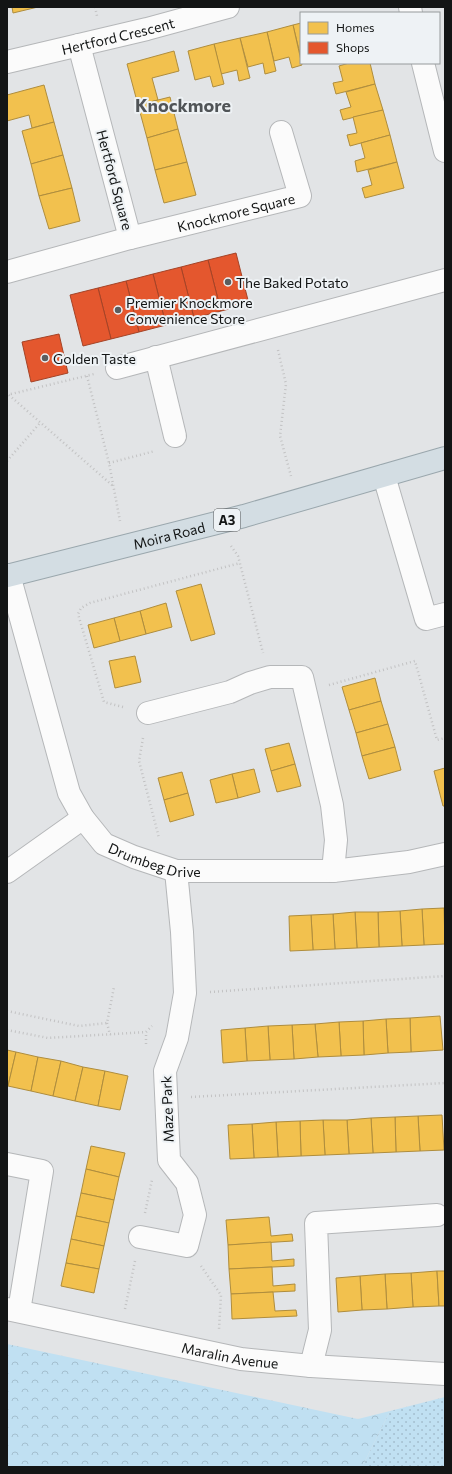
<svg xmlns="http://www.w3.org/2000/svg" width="452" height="1474" font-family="Commissioner,sans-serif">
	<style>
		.grass { fill: url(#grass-dots) }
		.forest { fill: url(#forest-crowns) }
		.homes { fill: #f2c14e; stroke: #af8d3d }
		.shops { fill: #e4572e; stroke: #a54326 }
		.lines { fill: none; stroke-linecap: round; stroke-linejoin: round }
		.minor-casing { stroke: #b5b7b9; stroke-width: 24 }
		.highway-casing { stroke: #9aa7ad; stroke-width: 24 }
		.path { stroke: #c2c2c3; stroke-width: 2.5; stroke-dasharray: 1 3; stroke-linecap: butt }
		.minor { stroke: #fbfbfb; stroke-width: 22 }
		.highway { stroke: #d3dde3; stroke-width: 22 }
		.poi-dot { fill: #5b5d5e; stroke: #eef2f5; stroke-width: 1.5 }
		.labels { text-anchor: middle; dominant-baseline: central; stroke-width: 4; stroke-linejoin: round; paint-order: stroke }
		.shield { fill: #eef2f5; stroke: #555758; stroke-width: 1 }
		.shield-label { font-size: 13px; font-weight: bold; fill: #131515 }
		.street-label { font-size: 14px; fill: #131515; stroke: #eef2f5 }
		.poi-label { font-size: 14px; fill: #131515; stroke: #eef2f5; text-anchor: start }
		.district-label { font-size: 18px; font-weight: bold; fill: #505457; stroke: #eef2f5 }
	</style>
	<defs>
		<pattern id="grass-dots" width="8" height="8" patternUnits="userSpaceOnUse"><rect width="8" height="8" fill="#c0e0f2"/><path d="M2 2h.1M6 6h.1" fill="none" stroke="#a4bfcf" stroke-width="1.8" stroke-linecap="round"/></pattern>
		<pattern id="forest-crowns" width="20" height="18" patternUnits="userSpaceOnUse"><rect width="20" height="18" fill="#c0e0f2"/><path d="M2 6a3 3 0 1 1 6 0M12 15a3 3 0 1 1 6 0" fill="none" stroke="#a4bfcf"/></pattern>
	</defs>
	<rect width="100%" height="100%" fill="#e2e4e6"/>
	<polygon class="grass" points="445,1397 445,1467 362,1467 390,1411"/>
	<polygon class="forest" points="7,1344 358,1419 390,1411 362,1467 7,1467"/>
	<g class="homes">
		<polygon points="12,7 38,7 13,13"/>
		<polygon points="301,23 301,54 300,54 293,25"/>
		<polygon points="293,25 302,65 292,68 289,57 274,61 267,32"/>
		<polygon points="267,32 276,71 265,74 263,63 248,67 240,38"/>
		<polygon points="240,38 250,78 239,81 237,70 221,74 214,44"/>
		<polygon points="214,44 224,84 213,87 210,76 195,80 188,51"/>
		<polygon points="174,51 179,71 152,78 158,100 138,105 127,64"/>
		<polygon points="349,63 370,63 375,84 336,94 333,83 343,81 339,66"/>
		<polygon points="375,84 383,110 343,120 340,110 351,107 346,92"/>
		<polygon points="44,85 54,122 32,128 29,115 7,121 7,95"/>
		<polygon points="170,97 178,129 147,138 138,105"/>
		<polygon points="383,110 390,135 350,146 347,135 357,133 353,117"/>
		<polygon points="54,122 63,155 31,164 22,131"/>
		<polygon points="178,129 187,162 155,170 147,138"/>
		<polygon points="390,135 397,162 357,172 355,161 365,158 361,143"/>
		<polygon points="63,155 72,188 39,196 31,164"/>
		<polygon points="187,162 196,195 164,203 155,170"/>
		<polygon points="397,162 404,188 365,198 362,188 372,185 368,170"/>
		<polygon points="72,188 80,221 49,229 39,196"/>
		<polygon points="201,584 215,634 191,641 176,591"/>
		<polygon points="166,603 172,627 146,634 140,611"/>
		<polygon points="140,611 146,634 120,641 114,618"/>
		<polygon points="114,618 120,641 94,648 88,625"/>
		<polygon points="135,656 141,682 115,688 109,661"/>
		<polygon points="375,678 381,701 349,710 342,687"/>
		<polygon points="381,701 388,724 356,733 349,710"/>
		<polygon points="388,724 395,747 362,756 356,733"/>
		<polygon points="289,743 295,764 271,771 265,749"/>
		<polygon points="395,747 401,770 369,779 362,756"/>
		<polygon points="295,764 301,786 277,792 271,771"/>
		<polygon points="445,768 445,806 443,806 434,771"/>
		<polygon points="254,769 260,792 238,798 232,774"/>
		<polygon points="182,772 188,793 164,800 158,778"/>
		<polygon points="232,774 238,798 216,803 210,780"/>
		<polygon points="188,793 194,815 170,822 164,800"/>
		<polygon points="444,908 445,944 424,945 422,909"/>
		<polygon points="422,909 424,945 402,946 400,911"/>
		<polygon points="400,911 402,946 379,947 378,912"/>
		<polygon points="355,912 378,912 379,947 357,948"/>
		<polygon points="355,912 357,948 335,949 333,914"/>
		<polygon points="333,914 335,949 313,950 311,915"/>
		<polygon points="311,915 313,950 290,951 289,916"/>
		<polygon points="440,1016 443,1050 411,1052 410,1018"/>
		<polygon points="410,1018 411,1052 388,1053 386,1019"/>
		<polygon points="386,1019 388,1053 364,1055 363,1021"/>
		<polygon points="363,1021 364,1055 341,1056 339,1022"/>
		<polygon points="339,1022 341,1056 318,1057 315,1024"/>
		<polygon points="315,1024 318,1057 294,1059 292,1025"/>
		<polygon points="292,1025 294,1059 270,1060 268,1026"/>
		<polygon points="268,1026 270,1060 247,1061 245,1028"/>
		<polygon points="245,1028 247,1061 223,1063 221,1030"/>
		<polygon points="7,1050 16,1052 8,1086 7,1086"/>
		<polygon points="16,1052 38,1057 31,1091 8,1086"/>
		<polygon points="38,1057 61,1061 53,1096 31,1091"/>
		<polygon points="61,1061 83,1067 75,1101 53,1096"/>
		<polygon points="83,1067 105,1071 98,1106 75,1101"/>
		<polygon points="105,1071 128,1076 120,1110 98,1106"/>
		<polygon points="442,1115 444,1150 420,1151 418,1116"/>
		<polygon points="418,1116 420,1151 396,1152 395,1117"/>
		<polygon points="395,1117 396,1152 373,1153 371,1118"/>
		<polygon points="371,1118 373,1153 349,1154 347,1120"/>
		<polygon points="323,1120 347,1120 349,1154 325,1155"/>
		<polygon points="323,1120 325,1155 301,1156 300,1121"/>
		<polygon points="300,1121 301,1156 278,1157 276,1122"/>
		<polygon points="276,1122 278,1157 254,1158 252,1124"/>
		<polygon points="252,1124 254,1158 230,1159 228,1125"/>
		<polygon points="91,1146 125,1153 119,1177 86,1169"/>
		<polygon points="86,1169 119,1177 114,1200 81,1193"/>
		<polygon points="81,1193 114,1200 109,1223 76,1216"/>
		<polygon points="76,1216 109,1223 104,1246 71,1239"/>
		<polygon points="269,1217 271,1236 292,1234 293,1241 228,1245 226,1220"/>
		<polygon points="71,1239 104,1246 99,1269 66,1263"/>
		<polygon points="271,1242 272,1261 294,1259 294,1266 229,1269 228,1245"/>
		<polygon points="66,1263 99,1269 94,1293 61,1286"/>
		<polygon points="272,1267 273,1286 295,1284 295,1291 231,1294 229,1269"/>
		<polygon points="437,1271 439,1306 413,1307 411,1273"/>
		<polygon points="437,1271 445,1271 445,1306 439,1306"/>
		<polygon points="411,1273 413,1307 387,1309 385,1274"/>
		<polygon points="385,1274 387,1309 362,1310 360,1276"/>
		<polygon points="360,1276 362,1310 338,1312 336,1278"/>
		<polygon points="273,1292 275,1311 296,1310 297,1316 232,1319 231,1294"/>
	</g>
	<g class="shops">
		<polygon points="236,253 249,304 221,311 208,260"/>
		<polygon points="208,260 221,311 194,318 181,267"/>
		<polygon points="181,267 194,318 166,325 153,274"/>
		<polygon points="153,274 166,325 139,332 126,281"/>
		<polygon points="126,281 139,332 111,339 98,288"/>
		<polygon points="98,288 111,339 83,346 70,295"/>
		<polygon points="59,334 68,373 31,382 22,342"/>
	</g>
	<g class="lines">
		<defs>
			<g id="minor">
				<polyline points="410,7 411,13"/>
				<path id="s1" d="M7,62l140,-33 81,-22"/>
				<polyline points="423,63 445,151"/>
				<path id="s2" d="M130,238l170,-42 -19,-64"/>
				<polyline points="7,272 130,238 79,45"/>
				<polyline points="156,357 175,436"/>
				<polyline points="117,368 445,280"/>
				<polyline points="384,476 426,619 445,614"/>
				<path id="s3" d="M9,575l60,218 14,25 21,26 30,13 42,14h157l76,-9 36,-8"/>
				<polyline points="148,713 230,692 250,683 270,677 302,677 332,805 336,840 333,871"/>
				<polyline points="7,872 83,818"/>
				<polyline points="7,1164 42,1171 19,1311"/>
				<polyline points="140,1237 187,1246 195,1215 187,1183 169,1160 165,1071 177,1038 185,993 182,932 176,871"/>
				<path id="s4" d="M7,1309l234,50 70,7 134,8"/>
				<polyline points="311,1366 320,1330 316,1223 437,1215"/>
			</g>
			<g id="highway">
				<path id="s5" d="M7,576l237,-60 201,-58"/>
			</g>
		</defs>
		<use href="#minor" class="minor-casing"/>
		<use href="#highway" class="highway-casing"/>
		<g class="path">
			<polyline points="95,7 97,16"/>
			<polyline points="278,350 286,384 280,436 291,476"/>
			<polyline points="87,376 109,463 120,521"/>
			<polyline points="7,395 94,374"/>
			<polyline points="9,395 113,486"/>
			<polyline points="7,461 40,423"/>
			<polyline points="109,463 155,451"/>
			<polyline points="231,546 238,556 263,653"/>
			<polyline points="329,685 415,661 437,740 445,738"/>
			<polyline points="123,707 104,702 78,614 81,608 90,603 240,563"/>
			<polyline points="143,738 139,761 159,838"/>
			<polyline points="210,992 445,976"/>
			<polyline points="7,1011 79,1026 107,1023 114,987"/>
			<polyline points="107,1023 110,1035"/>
			<polyline points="7,1030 48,1038 146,1032"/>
			<polyline points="146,1044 146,1032 152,1026"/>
			<polyline points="191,1097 445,1083"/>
			<polyline points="145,1213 152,1180"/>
			<polyline points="201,1266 221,1295 219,1329"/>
			<polyline points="125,1309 135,1261"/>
		</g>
		<use href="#minor" class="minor"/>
		<use href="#highway" class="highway"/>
	</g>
	<g class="poi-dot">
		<circle cx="228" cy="282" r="4"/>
		<circle cx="118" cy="310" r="4"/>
		<circle cx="45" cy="358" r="4"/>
	</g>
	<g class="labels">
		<rect class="shield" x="214" y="509" width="26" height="22" rx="3"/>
		<g class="shield-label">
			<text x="227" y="520">A3</text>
		</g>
		<g class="street-label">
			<text stroke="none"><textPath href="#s1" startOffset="114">Hertford Crescent</textPath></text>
			<text transform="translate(115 180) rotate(75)">Hertford Square</text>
			<text stroke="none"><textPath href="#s2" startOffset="109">Knockmore Square</textPath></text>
			<text stroke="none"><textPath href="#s5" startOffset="167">Moira Road</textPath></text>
			<text stroke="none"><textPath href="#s3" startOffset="342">Drumbeg Drive</textPath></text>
			<text transform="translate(167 1109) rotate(-92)">Maze Park</text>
			<text stroke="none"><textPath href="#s4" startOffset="228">Maralin Avenue</textPath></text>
		</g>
		<g class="poi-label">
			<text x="236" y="282">The Baked Potato</text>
			<text x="126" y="302">Premier Knockmore<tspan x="126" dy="16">Convenience Store</tspan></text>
			<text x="53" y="358">Golden Taste</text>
		</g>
		<g class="district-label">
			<text x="183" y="105">Knockmore</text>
		</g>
	</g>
	<rect width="452" height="1474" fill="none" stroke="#131515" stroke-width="16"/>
	<rect x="300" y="12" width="140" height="52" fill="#eef2f5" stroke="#969a9b"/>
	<rect x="308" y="22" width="20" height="12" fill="#f2c14e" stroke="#969a9b"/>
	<text x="336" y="32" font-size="12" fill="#131515">Homes</text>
	<rect x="308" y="42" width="20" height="12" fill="#e4572e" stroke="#969a9b"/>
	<text x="336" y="52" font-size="12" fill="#131515">Shops</text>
</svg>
